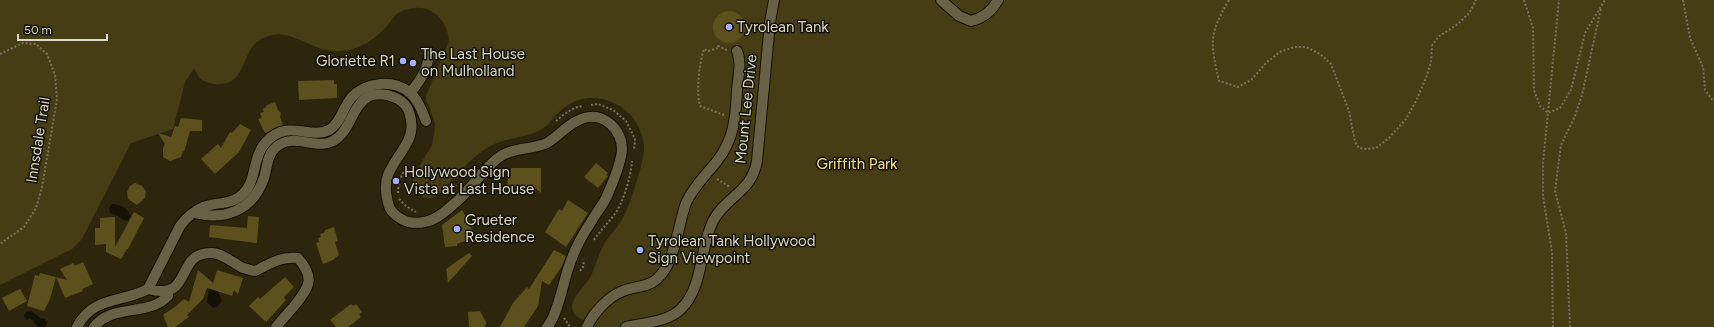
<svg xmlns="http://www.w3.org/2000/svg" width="1714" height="327" font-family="Figtree,sans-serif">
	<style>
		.green { fill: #473d14 }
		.water { fill: #141105 }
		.building { fill: #5c501d }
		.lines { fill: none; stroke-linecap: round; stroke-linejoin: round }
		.minor-casing { stroke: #150f00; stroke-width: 12 }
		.path { stroke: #78725d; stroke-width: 2; stroke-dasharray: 2 2; stroke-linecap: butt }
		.minor { stroke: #686146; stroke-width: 10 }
		.poi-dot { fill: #a5b1fc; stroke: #121005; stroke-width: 1.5 }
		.labels { text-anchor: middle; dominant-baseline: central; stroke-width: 3; stroke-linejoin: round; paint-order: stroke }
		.poi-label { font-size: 15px; fill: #dcd8c9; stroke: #121005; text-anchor: start }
		.street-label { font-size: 15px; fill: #dcd8c9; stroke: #121005 }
		.park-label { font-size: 15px; fill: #fbe484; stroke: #121005 }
	</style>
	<rect width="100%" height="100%" fill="#2d260d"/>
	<path class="green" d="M0,0h1714v327h-1125l-4,-6c-6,-3 -13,-6 -13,-15 1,-11 14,-20 19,-30 4,-9 7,-19 11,-28 5,-11 15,-19 21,-30 7,-13 22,-58 21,-72 -1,-10 -5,-20 -11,-28 -10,-13 -25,-20 -42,-20 -14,0 -27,8 -37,19 -3,4 -7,9 -12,12 -16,10 -36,8 -52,17 -21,12 -36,33 -53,50l-7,2 -8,-1 -7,-6 -2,-7 1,-9 18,-30 2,-10 1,-12 -5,-14 -4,-9v-4l23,-55c-2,-26 -24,-41 -49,-29 -5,2 -9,8 -12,13 -14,15 -28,25 -49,26 -25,2 -45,-21 -67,-16 -28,7 -22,26 -36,42 -8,9 -24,9 -34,3 -4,-3 -6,-9 -8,-12l-9,14 -12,47 -42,14 -49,96 -10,10 -72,36z"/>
	<g class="water">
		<path d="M112,204c8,0 16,4 18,12l-2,5 -5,-1 -5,-4 -8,-3 -1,-5z"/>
		<polygon points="216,286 222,301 217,307 213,308 207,302 209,287"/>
		<polygon points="31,311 40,318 45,319 47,323 45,327 38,327 30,318 27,320 24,316 26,312"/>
	</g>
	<g class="building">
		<circle cx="729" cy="27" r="16"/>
		<polygon points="334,80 334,84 337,84 337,98 299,100 298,81"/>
		<polygon points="275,102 278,110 281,113 280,117 283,125 265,133 258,119 262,118 260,113 264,112 263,109 266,107 267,105"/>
		<polygon points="181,118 202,120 202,131 190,131 184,152 183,151 181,157 170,161 163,157 163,148 165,144 158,133 171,137 175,126 178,127"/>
		<polygon points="240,124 251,130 239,152 215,174 201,159 218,144 221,148 230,132 232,133"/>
		<polygon points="596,163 608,173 606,175 608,176 598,188 584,177"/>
		<polygon points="511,168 541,168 541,193 533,186 507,186 508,176 511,176"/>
		<polygon points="135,183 142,186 146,191 145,198 137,205 128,199 127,192 130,186"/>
		<polygon points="568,200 588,213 566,247 545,232 559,209 562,211"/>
		<polygon points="462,210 470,223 469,225 474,232 467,235 468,240 457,244 457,246 445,247 442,225"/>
		<polygon points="134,212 144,218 128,249 127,249 121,259 106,252 106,244 95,245 95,228 100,228 100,218 115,217 115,247"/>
		<polygon points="248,216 259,217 257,243 209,237 210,225 247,228"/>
		<polygon points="334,227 338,241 335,242 339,255 333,260 323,264 316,243 319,242 318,238 321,237 320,234 324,233 325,230"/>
		<polygon points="554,250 566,256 562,266 549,285 542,281 538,306 524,327 500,327 513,303 527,287 529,289"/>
		<polygon points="469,253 472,256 448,283 446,269"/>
		<polygon points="83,262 93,284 82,289 83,291 65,298 56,277 50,299 44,311 27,306 35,275 39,276 40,273 67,280 60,269 73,263 75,266"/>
		<polygon points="198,270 213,283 217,270 243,278 238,294 234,290 232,296 207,288 203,299 187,315 189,317 175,327 168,327 163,315 176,306 184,299 189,302"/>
		<polygon points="285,277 294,287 284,297 286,300 266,322 249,306 258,297 260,299"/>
		<polygon points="20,289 27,301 9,311 2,298"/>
		<polygon points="351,304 353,306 356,304 362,312 359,314 361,317 348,327 336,327 330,320"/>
		<polygon points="480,311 486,322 485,327 469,327 468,312"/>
	</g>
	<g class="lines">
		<defs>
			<g id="minor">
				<path d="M941,0l18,16 12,5c12,-3 21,-10 27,-21"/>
				<path d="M410,93c10,-12 17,-22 19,-38"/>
				<path d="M194,213c31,8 59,-3 70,-35 3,-9 3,-22 10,-29 19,-19 41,2 59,-8 19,-10 18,-38 39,-46 9,-2 18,0 26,4 5,3 9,7 11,13 10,28 -12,40 -21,63 -4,10 -2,21 1,31 2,7 12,14 19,16 20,4 33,-6 47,-19 16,-13 26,-32 43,-45 14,-11 34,-8 49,-15 7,-4 12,-9 18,-14 5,-4 12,-9 19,-11 20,-6 38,12 38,32 -1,14 -9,32 -15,46 -4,9 -11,17 -16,26 -10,15 -18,31 -23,47 -5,15 -11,48 -21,58"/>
				<path d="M148,289c47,13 25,-38 65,-36 10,1 19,9 28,14 4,2 10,3 14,4 15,-7 26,-15 43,-13 17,20 12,28 -3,47 -6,7 -13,15 -19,22"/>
				<path d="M77,327c16,-31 45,-24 71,-38l32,-63c6,-8 14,-15 23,-19 13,-5 29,-2 40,-13 14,-13 9,-37 23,-52 23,-24 42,-2 63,-12 11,-6 14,-22 22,-32 14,-16 41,-19 58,-6 9,7 13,19 17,29"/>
				<path d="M94,327c18,-24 55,-10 74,-31v-5"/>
				<path d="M587,327c6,-14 22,-31 36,-36 11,-5 24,-3 34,-12 18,-15 21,-54 29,-76 7,-16 20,-28 31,-42 17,-21 19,-45 20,-71 1,-13 5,-27 0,-39"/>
				<path d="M626,327c17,-4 42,-5 55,-18 23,-23 18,-60 32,-88 13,-25 39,-29 44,-60l13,-139 4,-22"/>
			</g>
		</defs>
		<use href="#minor" class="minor-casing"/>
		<g class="path">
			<path d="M1229,0c-20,34 -19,42 -10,81l19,6 13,-7 16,-18 13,-10 14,-5h12l14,7 11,10 18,47 6,31 4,6 8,1 9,-1 13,-10 17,-19 10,-18 10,-23 5,-16 1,-16 6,-9 20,-13 12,-12 6,-12"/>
			<polyline points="1524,0 1533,28 1534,90 1540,106 1548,113 1560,108 1571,90 1585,33 1605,0"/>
			<polyline points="1683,0 1690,38 1703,67 1705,90 1714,102"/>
			<polyline points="0,54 23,43 36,44 47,54 55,75 57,99 42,187 36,208 24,227 0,244"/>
			<polyline points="591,105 598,104 613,110 626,121 635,139 634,149"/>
			<path d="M724,115l-24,-9c-4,-16 -1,-41 4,-57l4,2 10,-3v-2l9,4"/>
			<path d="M556,121c8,-7 17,-14 27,-15"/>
			<polyline points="717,179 730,187"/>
			<polyline points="449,192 456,185"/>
			<polyline points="398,193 399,181 406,167"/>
			<polyline points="399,199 406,206 416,212"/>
			<path d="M594,240c6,-9 13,-16 20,-25 9,-11 17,-39 18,-54"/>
			<polyline points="580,271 583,267 584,260"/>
			<polyline points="564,318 570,327"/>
			<polyline points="1553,327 1552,252 1543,196 1543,163 1559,0"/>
			<polyline points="1570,327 1566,233 1555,191 1561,145 1575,116 1582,95 1601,8"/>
		</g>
		<use href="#minor" class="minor"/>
	</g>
	<g class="poi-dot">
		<circle cx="729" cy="27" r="4"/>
		<circle cx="403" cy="61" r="4"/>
		<circle cx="413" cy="63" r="4"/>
		<circle cx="396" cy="181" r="4"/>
		<circle cx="457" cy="229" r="4"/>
		<circle cx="640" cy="250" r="4"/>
	</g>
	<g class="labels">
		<g class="poi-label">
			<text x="737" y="27">Tyrolean Tank</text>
			<text x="421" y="54">The Last House<tspan x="421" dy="17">on Mulholland</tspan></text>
			<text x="395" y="61" text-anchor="end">Gloriette R1</text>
			<text x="404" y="172">Hollywood Sign<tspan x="404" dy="17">Vista at Last House</tspan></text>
			<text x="465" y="220">Grueter<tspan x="465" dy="17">Residence</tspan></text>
			<text x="648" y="241">Tyrolean Tank Hollywood<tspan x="648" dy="17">Sign Viewpoint</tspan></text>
		</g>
		<g class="street-label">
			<text transform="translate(746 109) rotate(-84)">Mount Lee Drive</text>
			<text transform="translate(38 140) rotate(-81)">Innsdale Trail</text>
		</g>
		<g class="park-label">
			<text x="857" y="164">Griffith Park</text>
		</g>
	</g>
	<path d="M18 34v6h89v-6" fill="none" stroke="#dcd8c9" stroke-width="2"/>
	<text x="24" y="34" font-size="12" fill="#dcd8c9" stroke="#121005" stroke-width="3" paint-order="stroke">50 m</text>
</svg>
